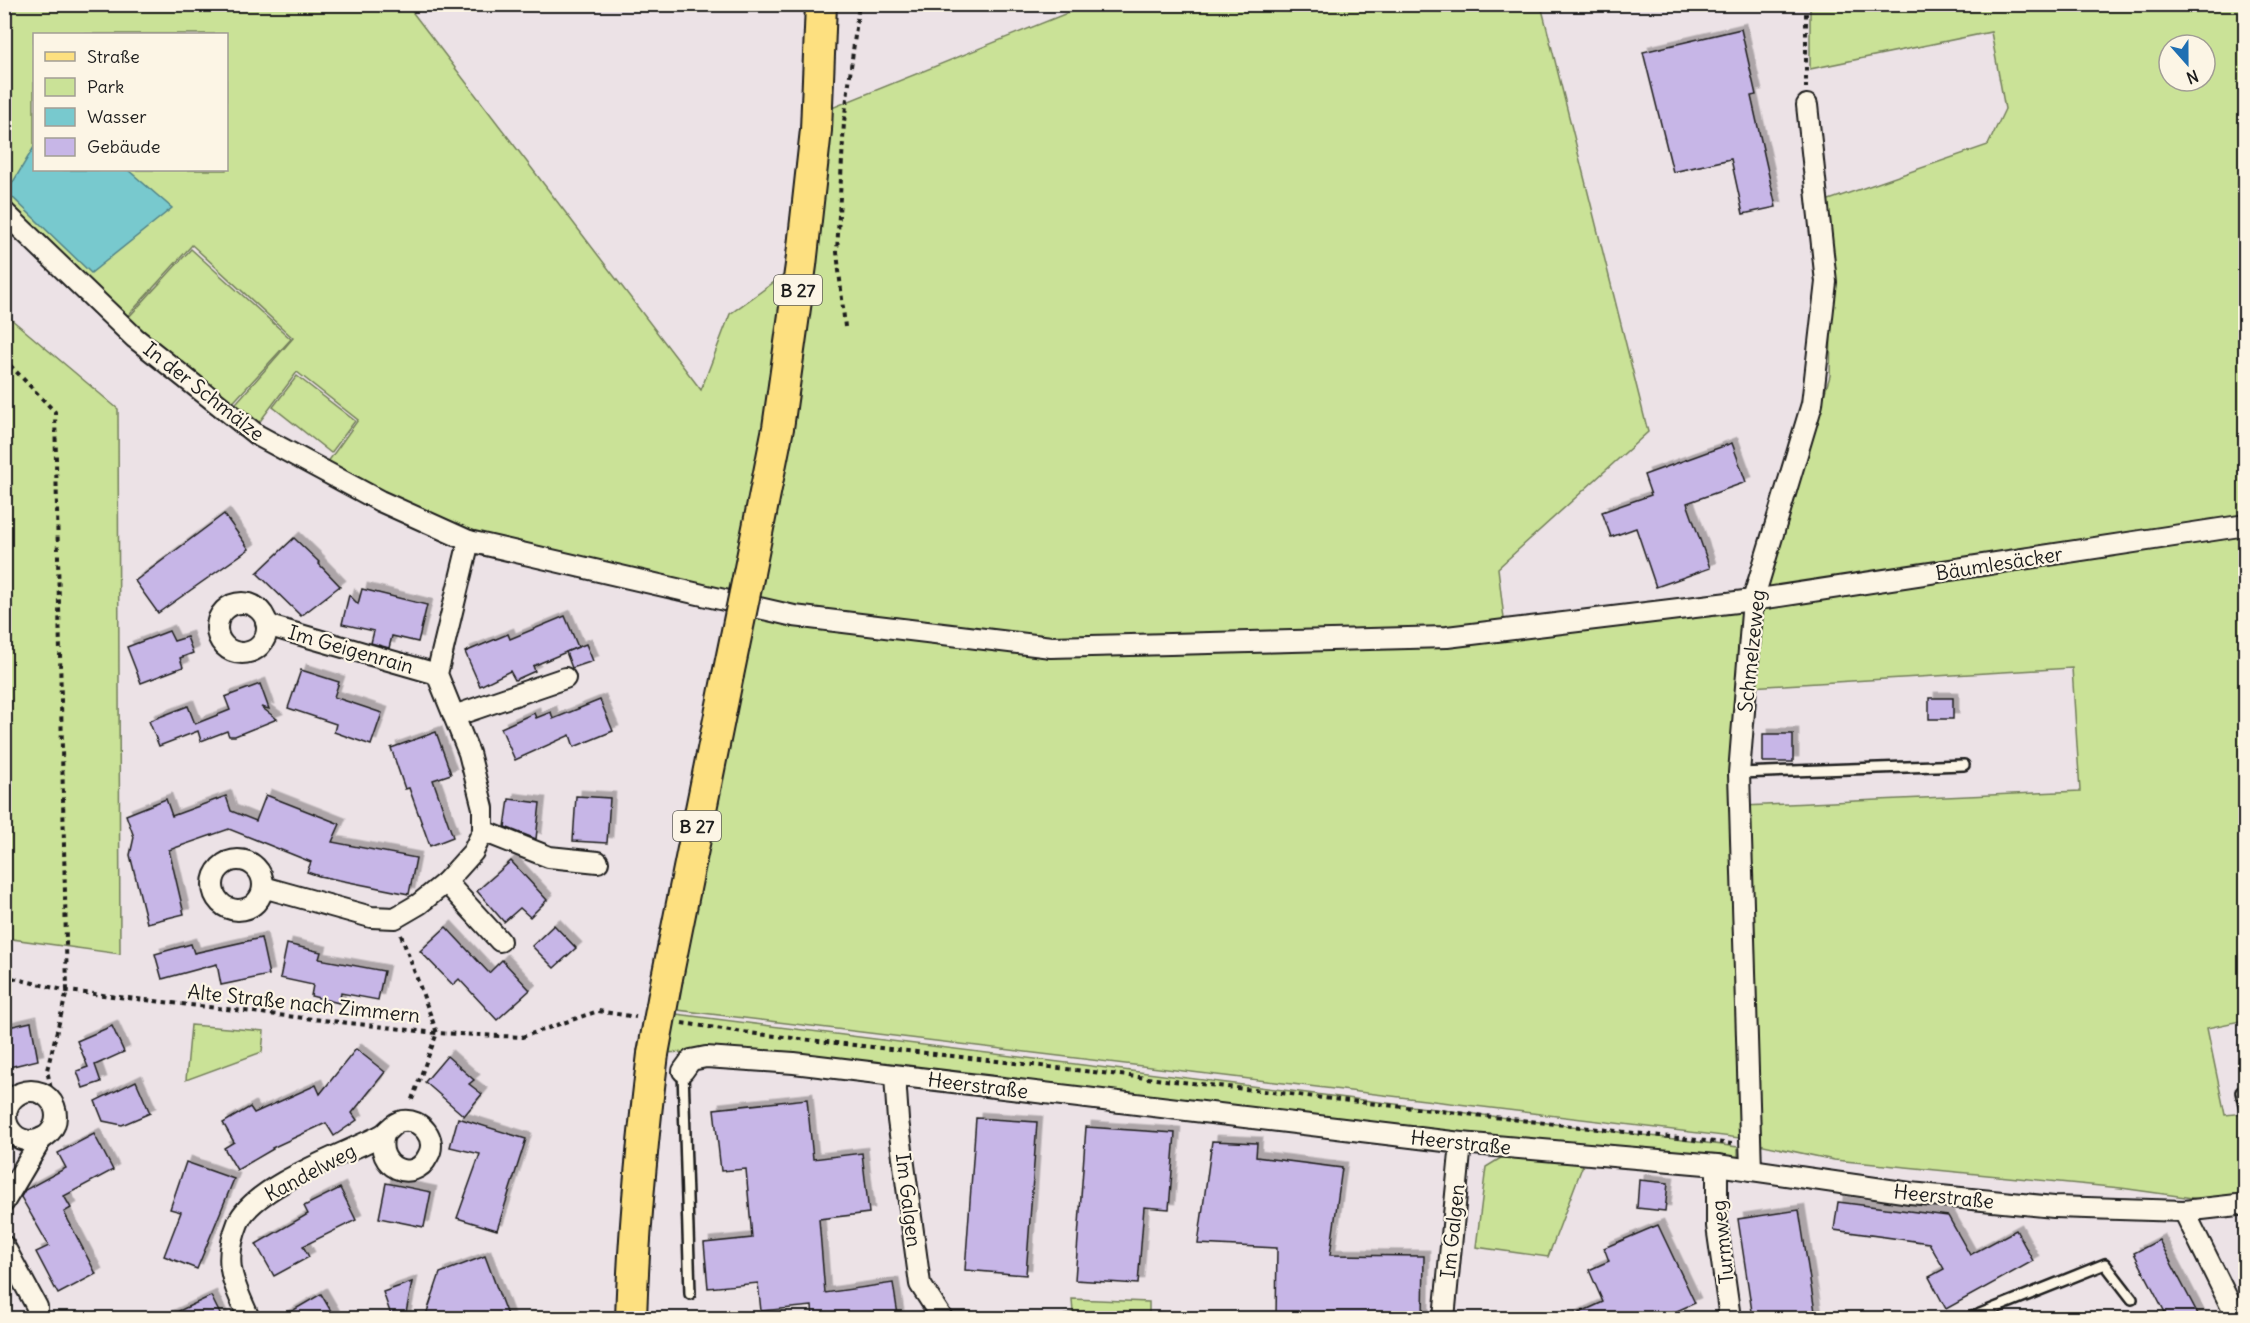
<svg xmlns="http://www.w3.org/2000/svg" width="2250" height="1323" font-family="Delius,sans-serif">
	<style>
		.green { fill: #cae297; stroke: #737f5a; stroke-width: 1.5; fill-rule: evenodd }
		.water { fill: #78c9ce; stroke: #538487; stroke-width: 1.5 }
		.building { fill: #c7b6e7; stroke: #1c1c1c; stroke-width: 1.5; filter: url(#shadow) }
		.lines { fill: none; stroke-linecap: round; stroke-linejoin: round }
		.service-casing { stroke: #1c1c1c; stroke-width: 14 }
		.minor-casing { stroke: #1c1c1c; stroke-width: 24 }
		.primary-casing { stroke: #1c1c1c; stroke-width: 34 }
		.path { stroke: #1c1c1c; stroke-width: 4; stroke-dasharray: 4.5 4.5; stroke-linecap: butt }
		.service { stroke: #fcf5e5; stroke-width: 9 }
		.minor { stroke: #fcf5e5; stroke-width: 20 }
		.primary { stroke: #fde080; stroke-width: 30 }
		.primary-bridge-casing { stroke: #1c1c1c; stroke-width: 34; stroke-linecap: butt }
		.primary-bridge { stroke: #fde080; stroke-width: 30 }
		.labels { text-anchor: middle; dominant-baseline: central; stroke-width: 4.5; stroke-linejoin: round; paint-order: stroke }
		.shield { fill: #fcf5e5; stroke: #5f5d58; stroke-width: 1.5 }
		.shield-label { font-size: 18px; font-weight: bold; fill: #1c1c1c }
		.street-label { font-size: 20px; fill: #1c1c1c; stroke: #fcf5e5 }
	</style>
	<defs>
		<filter id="shadow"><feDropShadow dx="5.5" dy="-5.5" stdDeviation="0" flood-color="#0004"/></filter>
	</defs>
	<rect width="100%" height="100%" fill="#ece2e6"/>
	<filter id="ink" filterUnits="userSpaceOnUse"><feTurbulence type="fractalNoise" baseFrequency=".0167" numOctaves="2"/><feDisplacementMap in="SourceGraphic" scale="12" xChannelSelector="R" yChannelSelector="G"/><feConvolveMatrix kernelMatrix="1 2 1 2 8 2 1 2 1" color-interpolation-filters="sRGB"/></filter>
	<g filter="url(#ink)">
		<g class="green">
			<path d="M4,5h403l294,385 29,-76 65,-47 -63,332 -264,-63 -143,-70 33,-46 -61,-48 -42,56 -25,-18 63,-72 -101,-93 -69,76 -118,-116zM34,34h192v136h-192z"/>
			<polygon points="1087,5 1541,5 1648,432 1498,568 1505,627 1052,644 739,600 812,116"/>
			<path d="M1810,5h435v515l-486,76 13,-33 58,-187 2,-91 -9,-83 165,-57 17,-36 -14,-77 -181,37zM2169,45h36v36h-36z"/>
			<polygon points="191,249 291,339 227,409 127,319"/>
			<polygon points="5,314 118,409 120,954 5,938"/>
			<polygon points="297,376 355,421 331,453 273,407"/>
			<polygon points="2245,529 2245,1020 2207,1028 2225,1115 2245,1113 2245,1199 2221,1202 2121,1188 1834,1160 1754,1143 1744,806 2080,791 2072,668 1749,687 1755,602"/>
			<polygon points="1750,602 1737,771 1748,1139 661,1008 737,605 1050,649 1447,639"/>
			<polygon points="660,1012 1738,1147 1738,1159 1459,1139 695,1052 654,1053"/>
			<polygon points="191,1025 264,1031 262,1052 186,1080"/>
			<polygon points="1504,1156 1584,1162 1548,1257 1476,1247 1486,1167"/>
			<polygon points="1072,1299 1149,1302 1149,1318 1054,1318 1073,1313"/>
		</g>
		<polygon class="water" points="34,147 34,170 128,170 172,208 91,273 7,192"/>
		<g class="building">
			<polygon points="1741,29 1756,95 1751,96 1776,207 1743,214 1731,159 1673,172 1643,52"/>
			<polygon points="1732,443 1746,482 1687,503 1710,568 1656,587 1636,528 1611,537 1602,512 1651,495 1644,475"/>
			<polygon points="224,514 249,549 158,613 135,581"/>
			<polygon points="294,538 319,562 318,563 340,586 301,616 257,573"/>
			<polygon points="362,589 427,605 418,642 392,636 389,648 371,643 374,631 342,624 349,595 358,604"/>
			<polygon points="565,616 578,647 533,666 535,671 515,680 510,671 480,686 465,652 508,634 510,639"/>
			<polygon points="169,631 174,641 187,637 193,653 180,658 183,667 141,683 127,647"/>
			<polygon points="586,644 593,661 572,668 566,652"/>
			<polygon points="301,670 339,682 334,697 382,713 371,745 334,732 336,724 288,708"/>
			<polygon points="260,684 269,709 261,707 277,719 235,736 229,736 227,731 201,741 198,731 159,746 149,721 188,706 195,724 230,710 225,697"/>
			<rect x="1929" y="698" width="24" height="21"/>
			<polygon points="600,700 613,731 574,747 570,735 515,760 501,728 534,713 536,718 551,712 553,719"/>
			<polygon points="436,732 451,774 433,780 453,837 430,846 409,788 405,789 391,748"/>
			<rect x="1763" y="734" width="30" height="28"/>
			<polygon points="266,795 340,824 332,842 416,858 409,894 319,876 307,872 311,862 229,829 169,850 184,914 147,923 130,855 134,837 126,815 166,799 172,816 226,796 231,811 256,821"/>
			<polygon points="576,796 610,798 607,843 573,841"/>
			<polygon points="509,799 540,803 536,839 505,827"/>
			<polygon points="511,861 547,900 530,917 520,908 504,922 477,891"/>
			<polygon points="554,925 576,948 554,968 532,946"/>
			<polygon points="446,927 489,973 502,960 530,990 497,1020 459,979 453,985 420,951"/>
			<polygon points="261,938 269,975 221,985 217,964 162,979 155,954 191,944 194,953"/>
			<polygon points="287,944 321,952 319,959 384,971 378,1000 341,993 339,1003 311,996 313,985 280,978"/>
			<polygon points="31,1022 38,1060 9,1067 8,1062 4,1063 4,1028"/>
			<polygon points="112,1026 124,1052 95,1065 101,1082 83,1088 77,1071 88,1067 77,1041"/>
			<polygon points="356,1049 385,1072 352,1113 357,1120 334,1136 326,1123 272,1148 273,1149 237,1170 224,1148 234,1142 223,1123 250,1107 254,1113 316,1085 320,1094"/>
			<polygon points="447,1056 474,1080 469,1084 482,1094 464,1116 425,1082"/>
			<polygon points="136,1081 150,1113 122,1125 103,1121 95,1101"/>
			<polygon points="807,1099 813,1159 862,1153 869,1213 819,1219 825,1293 893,1283 898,1315 873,1318 813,1318 812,1306 761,1311 758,1283 708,1288 704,1243 752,1238 746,1169 721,1171 714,1109"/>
			<polygon points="458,1118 526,1139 497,1230 457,1218 480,1154 450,1147"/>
			<polygon points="976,1118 1037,1122 1026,1275 965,1270"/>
			<polygon points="1086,1127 1175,1133 1169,1209 1144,1207 1138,1284 1075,1280"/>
			<polygon points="94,1134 113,1170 64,1196 71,1208 64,1212 96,1274 58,1294 36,1252 49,1246 21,1197 25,1190 66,1168 58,1153"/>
			<polygon points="1212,1141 1257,1143 1256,1157 1342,1168 1330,1255 1424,1256 1423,1318 1276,1318 1277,1248 1198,1244"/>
			<polygon points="186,1162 234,1179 197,1269 164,1256 181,1212 170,1209"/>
			<polygon points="1639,1180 1668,1183 1665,1211 1637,1208"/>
			<polygon points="386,1183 431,1192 424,1227 379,1218"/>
			<polygon points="340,1188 356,1220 303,1246 309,1257 274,1276 256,1244 308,1214 304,1206"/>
			<polygon points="1838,1202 1948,1216 1970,1255 2016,1230 2033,1261 1946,1309 1929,1277 1944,1269 1929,1243 1834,1230"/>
			<polygon points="1799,1210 1816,1318 1753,1318 1738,1219"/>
			<polygon points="1658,1225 1695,1303 1661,1318 1568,1318 1603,1302 1589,1270 1609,1261 1604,1248"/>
			<polygon points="2159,1240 2200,1318 2168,1318 2134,1253"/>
			<polygon points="485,1256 508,1318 425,1318 440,1273"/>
			<polygon points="412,1282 405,1318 392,1318 383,1292"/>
			<polygon points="321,1294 335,1318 280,1318"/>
			<polygon points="211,1296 222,1318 164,1318"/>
		</g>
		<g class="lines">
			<defs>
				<g id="service">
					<polyline points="1739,773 1964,765"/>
					<polyline points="683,1071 690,1294"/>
					<polyline points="2241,1092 2246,1112"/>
					<polyline points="1970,1318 2105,1264 2132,1299"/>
				</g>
				<g id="minor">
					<polyline points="4,212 135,338 257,435 380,501 469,541 794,616 1051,647 1447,637 1753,600 2246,525"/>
					<circle cx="242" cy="628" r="25"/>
					<polyline points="266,622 273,627 437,674"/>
					<polyline points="454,716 565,678"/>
					<polyline points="483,831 549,857 598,862"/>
					<circle cx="238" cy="885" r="25"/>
					<polyline points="446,882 500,941"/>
					<polyline points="263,887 371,917 395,918 419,904 446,882 473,852 483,831 483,808 469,753 437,674 469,541"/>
					<polyline points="683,1071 691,1060 706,1057 794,1063 1461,1143 1717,1165 1910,1193 2054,1207 2184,1211 2246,1204"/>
					<polyline points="895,1076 898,1120 920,1284 942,1318"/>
					<circle cx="31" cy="1116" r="25"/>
					<polyline points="1717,1165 1717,1226 1730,1318"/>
					<polyline points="1751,1170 1739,773 1753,600 1812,404 1826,282 1807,105"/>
					<polyline points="4,1202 42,1138"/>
					<polyline points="2184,1211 2237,1318"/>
					<polyline points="4,1246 37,1307 37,1318"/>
					<path d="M249,1318c-16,-36 -27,-55 -11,-95 14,-36 108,-70 142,-87 9,-4 11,-13 22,-15 19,-3 36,18 26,35 -14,29 -54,11 -44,-21"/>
					<polyline points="1444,1318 1461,1143"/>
				</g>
				<g id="primary">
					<polyline points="749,573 778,428 801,265 816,130 821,4"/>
					<polyline points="667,978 728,675"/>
					<path d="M631,1318c3,-88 11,-176 22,-264"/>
				</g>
			</defs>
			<use href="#service" class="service-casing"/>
			<use href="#minor" class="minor-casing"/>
			<use href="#primary" class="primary-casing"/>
			<g class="path">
				<polyline points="1806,4 1806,88"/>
				<polyline points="845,327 837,252 844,122 859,4"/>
				<polyline points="4,359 55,412 67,991 47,1070 56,1113"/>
				<polyline points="401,935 437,1033 411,1102"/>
				<polyline points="4,976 67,991 437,1033 522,1037 598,1011 636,1017"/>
				<polyline points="682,1023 757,1034 1732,1144"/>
			</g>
			<use href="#service" class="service"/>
			<use href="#minor" class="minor"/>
			<use href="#primary" class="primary"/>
			<defs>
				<g id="primary-bridge">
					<polyline points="728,675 749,573"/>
					<polyline points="653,1054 667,978"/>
				</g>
			</defs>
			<use href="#primary-bridge" class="primary-bridge-casing"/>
			<use href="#primary-bridge" class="primary-bridge"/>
		</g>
	</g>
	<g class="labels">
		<g class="shield">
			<rect x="774" y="275" width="48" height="30" rx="4.5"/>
			<rect x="673" y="811" width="48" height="30" rx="4.5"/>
		</g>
		<g class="shield-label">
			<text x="798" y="290">B 27</text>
			<text x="697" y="826">B 27</text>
		</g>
		<g class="street-label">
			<text transform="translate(204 391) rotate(38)">In der Schmälze</text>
			<text transform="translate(1999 563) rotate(-9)">Bäumlesäcker</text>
			<text transform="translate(351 649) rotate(16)">Im Geigenrain</text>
			<text transform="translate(1751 651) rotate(-84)">Schmelzeweg</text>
			<text transform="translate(304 1003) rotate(6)">Alte Straße nach Zimmern</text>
			<text transform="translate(978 1085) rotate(7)">Heerstraße</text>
			<text transform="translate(1461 1142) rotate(6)">Heerstraße</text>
			<text transform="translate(310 1172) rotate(-28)">Kandelweg</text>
			<text transform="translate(1944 1196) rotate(6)">Heerstraße</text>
			<text transform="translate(909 1200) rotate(83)">Im Galgen</text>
			<text transform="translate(1452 1231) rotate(-84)">Im Galgen</text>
			<text transform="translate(1722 1242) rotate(-96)">Turmweg</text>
		</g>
	</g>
	<rect width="2250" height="1323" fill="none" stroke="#fcf5e5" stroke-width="24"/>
	<rect x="12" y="12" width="2226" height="1299" fill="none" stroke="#1c1c1c" stroke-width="2" filter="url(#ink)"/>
	<rect x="33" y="33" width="195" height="138" fill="#fcf5e5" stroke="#a29e95" stroke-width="1.5"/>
	<rect x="45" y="52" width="30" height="9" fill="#fde080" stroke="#a29e95" stroke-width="1.5"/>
	<text x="87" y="63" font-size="18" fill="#1c1c1c">Straße</text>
	<rect x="45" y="78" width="30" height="18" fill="#cae297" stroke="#a29e95" stroke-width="1.5"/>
	<text x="87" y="93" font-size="18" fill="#1c1c1c">Park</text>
	<rect x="45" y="108" width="30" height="18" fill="#78c9ce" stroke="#a29e95" stroke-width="1.5"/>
	<text x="87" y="123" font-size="18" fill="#1c1c1c">Wasser</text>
	<rect x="45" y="138" width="30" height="18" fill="#c7b6e7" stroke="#a29e95" stroke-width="1.5"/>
	<text x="87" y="153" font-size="18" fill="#1c1c1c">Gebäude</text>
	<g transform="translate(2187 63) rotate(159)"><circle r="28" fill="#fcf5e5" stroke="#a29e95" stroke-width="1.5"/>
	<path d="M0-4.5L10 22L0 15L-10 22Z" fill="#1f6fb2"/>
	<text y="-9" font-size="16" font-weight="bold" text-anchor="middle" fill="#1c1c1c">N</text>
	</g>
</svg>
